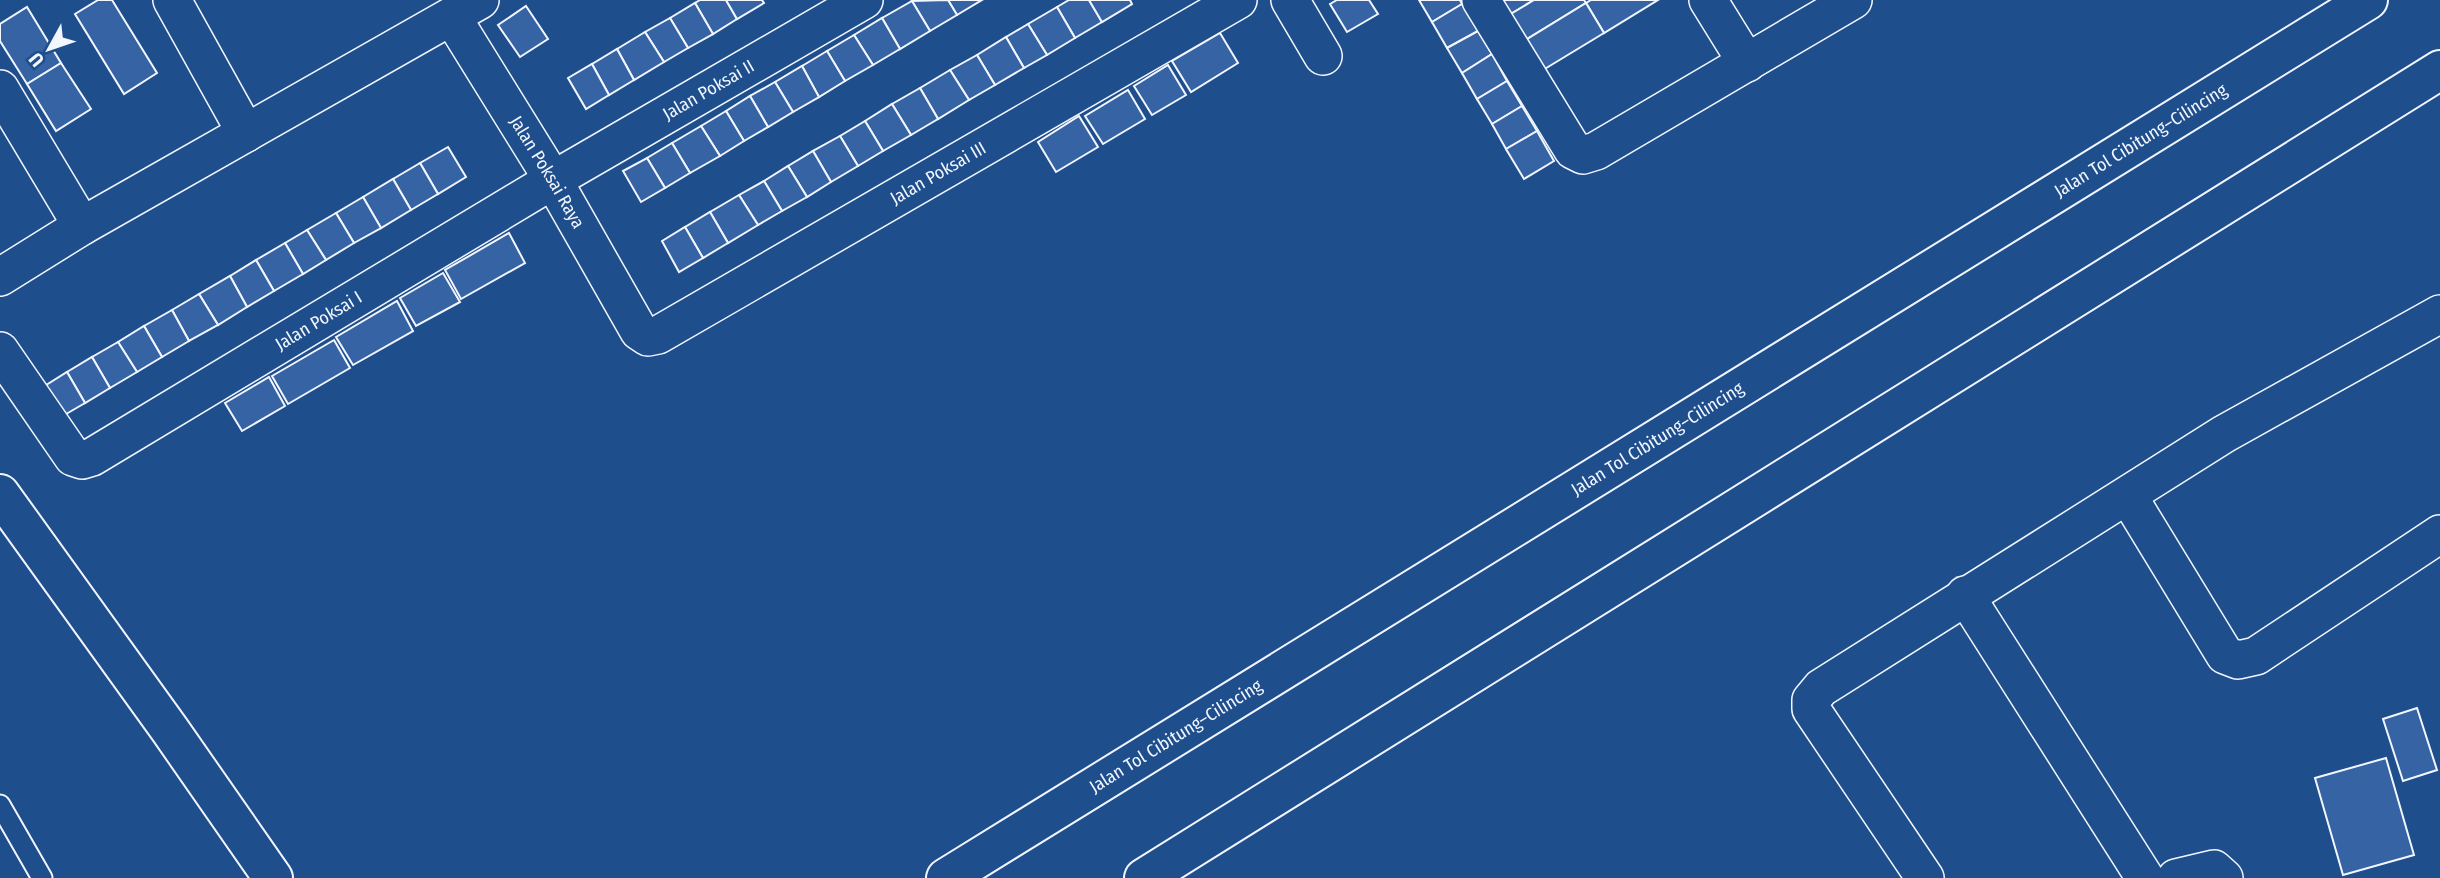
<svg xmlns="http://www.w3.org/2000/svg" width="2440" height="878" font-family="'Fira Sans Condensed',sans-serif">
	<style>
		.building { fill: #3563a3; stroke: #f2f6ff; stroke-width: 2 }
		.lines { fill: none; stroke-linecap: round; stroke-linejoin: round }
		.lane-casing { stroke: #f2f6ff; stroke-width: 23 }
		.street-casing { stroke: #f2f6ff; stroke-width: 40 }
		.secondary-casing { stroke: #f2f6ff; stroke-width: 42 }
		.highway-casing { stroke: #f2f6ff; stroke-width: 42 }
		.lane { stroke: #1f4e8c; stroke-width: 19 }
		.street { stroke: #1f4e8c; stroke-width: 37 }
		.secondary { stroke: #1f4e8c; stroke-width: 38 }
		.highway { stroke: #1f4e8c; stroke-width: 38 }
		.labels { text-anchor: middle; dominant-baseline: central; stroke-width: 5; stroke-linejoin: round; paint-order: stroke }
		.street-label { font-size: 18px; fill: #f2f6ff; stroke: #1f4e8c }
	</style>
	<rect width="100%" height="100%" fill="#1f4e8c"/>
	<g class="building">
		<polygon points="98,0 112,0 157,73 124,94 75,14"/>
		<polygon points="700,0 726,0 737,19 713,34 695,3"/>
		<polygon points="726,0 762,0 764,3 737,19"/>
		<polygon points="948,0 982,0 957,15"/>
		<polygon points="948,0 957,15 930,31 912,1"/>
		<polygon points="1069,0 1089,0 1102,22 1075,38 1057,7"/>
		<polygon points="1089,0 1130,0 1132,4 1102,22"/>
		<polygon points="1337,0 1369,0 1378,14 1347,32 1330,4"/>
		<polygon points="1419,0 1460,0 1462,4 1432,22"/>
		<polygon points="1500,0 1534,0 1509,15"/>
		<polygon points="1534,0 1584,0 1586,3 1524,41 1509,15"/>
		<polygon points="1591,0 1658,0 1604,33 1586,3"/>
		<polygon points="912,1 930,31 900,49 882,18"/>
		<polygon points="695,3 713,34 688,48 670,18"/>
		<polygon points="1586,3 1604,33 1543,70 1524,41"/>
		<polygon points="1462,4 1478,31 1447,48 1432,22"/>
		<polygon points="526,6 548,39 520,57 498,25"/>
		<polygon points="27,7 61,63 27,84 0,41 0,24"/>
		<polygon points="1057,7 1075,38 1047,55 1028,24"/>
		<polygon points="670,18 688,48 664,62 645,32"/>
		<polygon points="882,18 900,49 873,65 854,35"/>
		<polygon points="1028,24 1047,55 1024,68 1006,37"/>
		<polygon points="1478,31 1492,54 1462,73 1447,48"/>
		<polygon points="645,32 664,62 634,80 617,49"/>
		<polygon points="1220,33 1238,63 1191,92 1172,61"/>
		<polygon points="854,35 873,65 845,81 827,51"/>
		<polygon points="1006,37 1024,68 995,85 977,55"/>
		<polygon points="617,49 634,80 609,95 592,64"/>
		<polygon points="827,51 845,81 819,97 802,66"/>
		<polygon points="1492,54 1507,81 1477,99 1462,73"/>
		<polygon points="977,55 995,85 969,100 950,70"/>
		<polygon points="61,63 91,109 56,131 27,84"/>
		<polygon points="592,64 609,95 586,109 568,78"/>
		<polygon points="1168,65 1186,95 1152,115 1134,86"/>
		<polygon points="802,66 819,97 793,112 775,82"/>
		<polygon points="950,70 969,100 938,119 920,88"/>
		<polygon points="1507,81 1522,106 1492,124 1477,99"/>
		<polygon points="775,82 793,112 768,127 750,96"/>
		<polygon points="920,88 938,119 911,135 892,104"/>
		<polygon points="1128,90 1145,119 1103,144 1085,116"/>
		<polygon points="750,96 768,127 744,141 726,111"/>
		<polygon points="892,104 911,135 883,151 865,121"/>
		<polygon points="1522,106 1537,131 1506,149 1492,124"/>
		<polygon points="726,111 744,141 720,156 701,126"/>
		<polygon points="1079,116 1098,147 1056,172 1038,142"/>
		<polygon points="865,121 883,151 858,166 840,136"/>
		<polygon points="701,126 720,156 690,173 672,143"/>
		<polygon points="1537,131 1554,161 1524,179 1506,149"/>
		<polygon points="840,136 858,166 831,182 813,151"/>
		<polygon points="672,143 690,173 665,188 647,158"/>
		<polygon points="448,147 466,177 438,194 420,163"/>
		<polygon points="813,151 831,182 807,197 788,166"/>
		<polygon points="647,158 665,188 641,202 623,171"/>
		<polygon points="420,163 438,194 411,210 393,179"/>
		<polygon points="788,166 807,197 782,211 764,181"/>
		<polygon points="393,179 411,210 381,228 363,197"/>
		<polygon points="764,181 782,211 758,225 739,195"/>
		<polygon points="739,195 758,225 728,243 710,212"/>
		<polygon points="363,197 381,228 354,243 336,213"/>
		<polygon points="710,212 728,243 703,258 685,227"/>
		<polygon points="336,213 354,243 326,260 307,230"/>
		<polygon points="685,227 703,258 679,272 662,241"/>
		<polygon points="307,230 326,260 303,274 285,243"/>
		<polygon points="509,233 525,263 461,299 445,270"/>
		<polygon points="285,243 303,274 274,291 256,260"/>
		<polygon points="256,260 274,291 247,307 230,276"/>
		<polygon points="443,273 460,302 416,326 400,298"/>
		<polygon points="230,276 247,307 218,325 199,294"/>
		<polygon points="199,294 218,325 189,341 172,310"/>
		<polygon points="397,301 413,331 353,365 336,337"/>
		<polygon points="172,310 189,341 162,357 144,326"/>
		<polygon points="144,326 162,357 137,372 118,342"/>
		<polygon points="334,340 350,368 288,404 272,376"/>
		<polygon points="118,342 137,372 110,388 92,357"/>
		<polygon points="92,357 110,388 85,403 67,372"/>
		<polygon points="67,372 85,403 61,417 43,387"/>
		<polygon points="269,377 285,406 242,431 225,403"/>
		<polygon points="2417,708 2437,770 2403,781 2383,719"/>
		<polygon points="2386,758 2414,855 2343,875 2315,778"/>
	</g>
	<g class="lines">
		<defs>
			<polyline id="lane" points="0,805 42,878"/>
			<g id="street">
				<polyline points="172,0 246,133"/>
				<polyline points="1290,0 1323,56"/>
				<polyline points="1481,0 1573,150 1583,155 1596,151 1853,0"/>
				<polyline points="1708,0 1747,63"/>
				<path id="s1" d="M452,17l101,163 86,151 9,6 10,-2 580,-335"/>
				<polyline points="0,89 82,226"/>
				<polyline points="0,277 82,226 480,0"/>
				<path id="s2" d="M0,351l73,106 9,3 10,-3 461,-277 311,-180"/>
				<polyline points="2128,496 2225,655 2238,660 2256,656 2440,534"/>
				<polyline points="1965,595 2145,878"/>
				<polyline points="1925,878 1811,709 1811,700 1821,688 2224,434 2440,314"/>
				<polyline points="2176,878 2214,869 2224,878"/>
			</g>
			<polyline id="secondary" points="0,494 170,730 273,878"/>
			<g id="highway">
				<path id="s3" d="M946,878l1422,-878"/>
				<polyline points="1144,878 2440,70"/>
			</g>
		</defs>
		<use href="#lane" class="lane-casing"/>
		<use href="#street" class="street-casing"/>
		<use href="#secondary" class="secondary-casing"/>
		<use href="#highway" class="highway-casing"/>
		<use href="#lane" class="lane"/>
		<use href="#street" class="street"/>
		<use href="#secondary" class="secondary"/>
		<use href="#highway" class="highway"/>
	</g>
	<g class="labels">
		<g class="street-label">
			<text stroke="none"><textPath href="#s2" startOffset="866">Jalan Poksai II</textPath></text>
			<text stroke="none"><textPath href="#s3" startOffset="1404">Jalan Tol Cibitung–Cilincing</textPath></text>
			<text stroke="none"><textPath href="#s1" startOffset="182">Jalan Poksai Raya</textPath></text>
			<text stroke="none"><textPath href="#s1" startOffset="710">Jalan Poksai III</textPath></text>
			<text stroke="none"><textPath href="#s2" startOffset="413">Jalan Poksai I</textPath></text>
			<text stroke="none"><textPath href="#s3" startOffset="836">Jalan Tol Cibitung–Cilincing</textPath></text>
			<text stroke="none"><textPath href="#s3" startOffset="270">Jalan Tol Cibitung–Cilincing</textPath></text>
		</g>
	</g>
	<g transform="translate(49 49) rotate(230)" stroke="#1f4e8c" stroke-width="5" paint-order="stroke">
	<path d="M0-5L12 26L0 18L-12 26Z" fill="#f2f6ff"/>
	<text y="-10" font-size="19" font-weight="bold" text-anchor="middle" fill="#f2f6ff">U</text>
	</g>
</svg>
